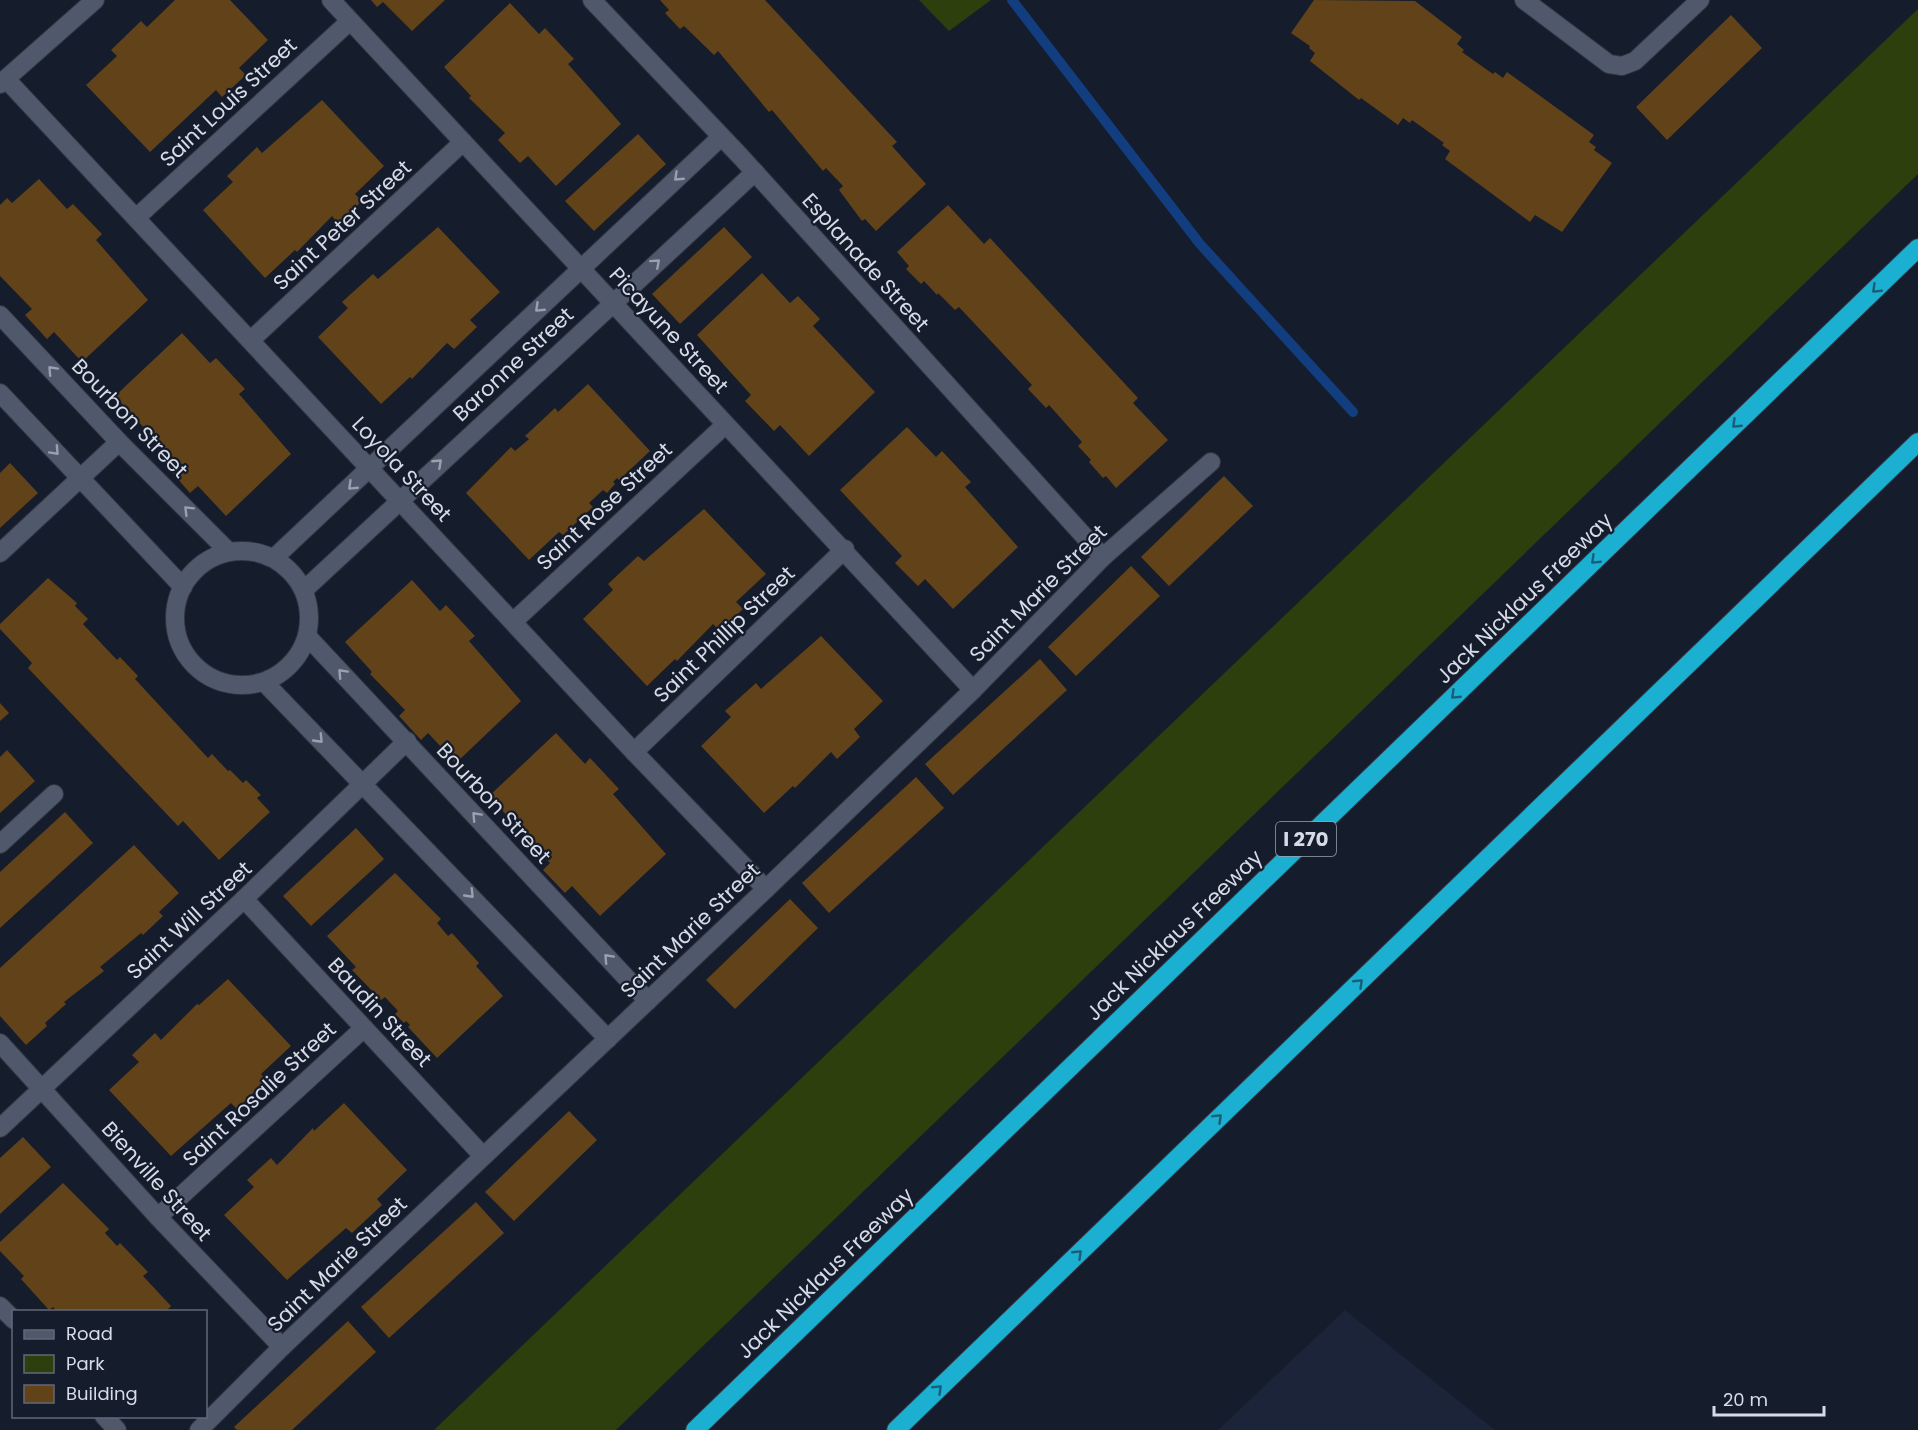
<svg xmlns="http://www.w3.org/2000/svg" width="1918" height="1430" font-family="Poppins,sans-serif">
	<style>
		.built { fill: #1c243a }
		.green { fill: #2d3f0c }
		.lines { fill: none; stroke-linecap: round; stroke-linejoin: round }
		.stream { stroke: #123d7f; stroke-width: 10 }
		.building { fill: #624218 }
		.minor-casing { stroke: #323542; stroke-width: 20 }
		.highway-casing { stroke: #323542; stroke-width: 20 }
		.minor { stroke: #50586c; stroke-width: 18 }
		.highway { stroke: #1bafd1; stroke-width: 18 }
		.oneway { stroke: #9aa0b0 }
		.oneway2 { stroke: #185e76 }
		.labels { text-anchor: middle; dominant-baseline: central; stroke-width: 4.5; stroke-linejoin: round; paint-order: stroke }
		.shield { fill: #151c2c; stroke: #9da2af; stroke-width: 1.5 }
		.shield-label { font-size: 20px; font-weight: bold; fill: #d7dbe7 }
		.street-label { font-size: 21px; fill: #d7dbe7; stroke: #151c2c }
	</style>
	<rect width="100%" height="100%" fill="#151c2c"/>
	<polygon class="built" points="1345,1310 1495,1430 1218,1430"/>
	<g class="green">
		<polygon points="919,0 991,0 949,31"/>
		<polygon points="1918,9 1918,174 616,1430 434,1430"/>
	</g>
	<g class="lines">
		<polyline class="stream" points="1012,0 1200,244 1353,412"/>
	</g>
	<g class="building">
		<polygon points="175,0 230,0 268,40 239,68 246,75 222,97 216,90 150,152 86,85 117,56 111,50 141,21 147,27"/>
		<polygon points="371,0 445,0 412,31 383,2 377,7"/>
		<polygon points="660,0 765,0 897,142 892,146 926,184 876,231 865,219 862,221 839,190 843,186 826,168 823,171 772,110 769,112 718,51 714,55 684,26 680,29 665,13 669,10"/>
		<polygon points="1314,0 1415,1 1462,37 1457,44 1464,50 1462,52 1493,74 1495,72 1503,78 1507,72 1594,135 1589,142 1596,147 1594,150 1612,163 1562,232 1535,215 1530,222 1445,159 1450,151 1442,145 1444,143 1412,120 1410,123 1403,118 1398,125 1361,98 1359,100 1310,61 1315,53 1309,48 1310,46 1291,33"/>
		<polygon points="510,3 539,34 545,28 574,59 568,64 621,124 556,186 528,156 520,163 498,140 505,133 469,98 471,96 444,67"/>
		<polygon points="1731,15 1762,48 1667,140 1636,107"/>
		<polygon points="322,100 384,166 355,194 362,201 338,224 332,216 297,252 295,250 265,278 203,210 233,182 227,176 257,147 262,153"/>
		<polygon points="638,134 666,164 594,231 565,201"/>
		<polygon points="39,179 67,209 73,204 102,234 96,240 148,300 82,362 54,332 47,339 25,315 32,309 0,276 0,205 7,198 12,203"/>
		<polygon points="948,205 984,244 990,238 1138,398 1133,403 1168,440 1116,488 1106,476 1103,478 1089,462 1091,460 1078,446 1082,442 1049,405 1046,408 1028,389 1032,385 959,307 955,310 938,293 937,295 924,281 921,284 906,269 909,266 897,252"/>
		<polygon points="438,227 500,292 470,320 477,327 454,349 447,343 412,379 410,377 381,404 318,337 348,308 342,302 373,274 378,279"/>
		<polygon points="724,227 752,257 680,324 652,294"/>
		<polygon points="762,273 790,303 798,296 820,319 813,326 875,392 809,456 780,425 774,431 745,401 751,395 697,335"/>
		<polygon points="182,333 210,363 216,358 245,389 239,394 291,454 226,516 198,486 190,493 169,469 176,463 115,396"/>
		<polygon points="588,384 650,451 619,480 617,478 613,482 615,484 607,493 603,490 589,503 593,507 563,535 559,532 529,560 466,493 511,447 515,451 529,439 525,436 555,408 558,412"/>
		<polygon points="907,427 936,457 942,451 971,482 965,487 1018,547 953,609 925,579 918,586 895,563 902,556 840,490"/>
		<polygon points="10,463 38,493 0,528 0,473"/>
		<polygon points="1224,476 1253,506 1169,586 1141,557"/>
		<polygon points="704,509 766,574 736,602 743,609 720,631 713,624 677,661 675,659 647,686 583,619 613,590 608,584 638,556 644,561"/>
		<polygon points="1131,566 1160,596 1076,676 1048,647"/>
		<polygon points="48,578 77,603 75,606 88,619 83,624 117,660 120,657 138,676 135,679 208,758 212,754 228,771 230,770 243,783 246,780 261,795 257,798 270,812 219,860 183,821 178,826 28,668 32,663 0,629 0,624"/>
		<polygon points="412,580 440,611 446,605 475,636 469,641 521,701 456,763 428,733 421,740 399,716 405,710 370,674 372,672 345,642"/>
		<polygon points="821,636 883,701 854,729 860,737 837,759 831,752 795,788 793,786 764,813 701,746 731,717 725,711 756,683 761,689"/>
		<polygon points="1040,659 1067,690 953,795 925,764"/>
		<polygon points="0,703 9,713 0,721"/>
		<polygon points="556,733 585,764 590,758 619,789 613,794 666,854 600,916 572,886 565,893 543,870 550,863 489,796"/>
		<polygon points="7,750 35,781 0,813 0,757"/>
		<polygon points="916,777 944,808 829,913 802,883"/>
		<polygon points="65,812 93,843 0,928 0,872"/>
		<polygon points="356,828 384,859 311,926 283,896"/>
		<polygon points="134,845 179,893 159,912 163,916 143,935 141,933 100,967 104,971 64,1002 66,1004 45,1023 47,1026 26,1045 0,1016 0,968"/>
		<polygon points="395,873 441,919 437,923 448,936 452,933 479,963 476,966 503,996 437,1058 408,1027 410,1025 406,1021 404,1023 395,1014 398,1011 385,997 381,1000 352,970 356,967 327,936"/>
		<polygon points="790,899 818,928 735,1009 706,980"/>
		<polygon points="228,979 291,1046 261,1074 266,1080 237,1109 231,1103 171,1156 109,1090 139,1062 132,1055 155,1033 161,1040 197,1004 199,1005"/>
		<polygon points="344,1103 407,1170 377,1199 382,1205 352,1233 346,1228 287,1280 224,1215 254,1187 247,1180 271,1158 277,1165 313,1128 314,1131"/>
		<polygon points="569,1111 597,1140 514,1221 485,1192"/>
		<polygon points="23,1137 51,1167 0,1214 0,1158"/>
		<polygon points="63,1183 109,1229 105,1233 117,1246 120,1243 148,1272 143,1276 171,1306 165,1312 57,1312 53,1307 49,1310 21,1279 24,1276 0,1251 0,1242"/>
		<polygon points="476,1202 504,1233 389,1338 361,1307"/>
		<polygon points="348,1321 376,1352 292,1430 237,1430 234,1427"/>
	</g>
	<g class="lines">
		<defs>
			<g id="minor">
				<polyline points="331,0 973,690"/>
				<polyline points="592,0 741,157 1103,557"/>
				<polyline points="1524,0 1609,64 1622,66 1635,61 1700,0"/>
				<polyline points="6,79 634,752 766,889"/>
				<polyline points="0,84 95,0"/>
				<polyline points="137,217 350,21"/>
				<polyline points="0,315 119,442 229,552"/>
				<polyline points="251,340 463,142"/>
				<polyline points="0,393 183,587"/>
				<circle cx="242" cy="618" r="67"/>
				<polyline points="0,553 119,442"/>
				<polyline points="274,558 721,137"/>
				<polyline points="304,590 755,172"/>
				<polyline points="514,621 725,425"/>
				<polyline points="307,636 648,1001"/>
				<polyline points="264,682 608,1039"/>
				<polyline points="634,752 845,549"/>
				<polyline points="0,844 54,794"/>
				<polyline points="244,899 483,1156"/>
				<polyline points="0,1043 158,1217 282,1347"/>
				<polyline points="0,1128 244,899 407,741"/>
				<polyline points="158,1217 364,1028"/>
				<polyline points="0,1306 14,1320"/>
				<polyline points="104,1416 117,1430"/>
				<polyline points="199,1430 282,1347 766,889 973,690 1103,557 1211,462"/>
			</g>
			<g id="highway">
				<polyline points="695,1430 1918,248"/>
				<polyline points="896,1430 1918,442"/>
			</g>
		</defs>
		<use href="#minor" class="minor-casing"/>
		<use href="#highway" class="highway-casing"/>
		<use href="#minor" class="minor"/>
		<use href="#highway" class="highway"/>
	</g>
	<defs><path id="oneway-chevron" d="M-2-3.5L2.5 0L-2 3.5" fill="none" stroke-width="1.6" stroke-linecap="round" stroke-linejoin="round" transform="scale(1.5)"/></defs>
	<g class="oneway">
		<use href="#oneway-chevron" transform="translate(678 177) rotate(137)"/>
		<use href="#oneway-chevron" transform="translate(656 263) rotate(-42)"/>
		<use href="#oneway-chevron" transform="translate(539 308) rotate(136)"/>
		<use href="#oneway-chevron" transform="translate(52 370) rotate(-133)"/>
		<use href="#oneway-chevron" transform="translate(55 451) rotate(47)"/>
		<use href="#oneway-chevron" transform="translate(438 463) rotate(-43)"/>
		<use href="#oneway-chevron" transform="translate(352 486) rotate(136)"/>
		<use href="#oneway-chevron" transform="translate(188 510) rotate(-135)"/>
		<use href="#oneway-chevron" transform="translate(342 673) rotate(-133)"/>
		<use href="#oneway-chevron" transform="translate(319 739) rotate(46)"/>
		<use href="#oneway-chevron" transform="translate(476 816) rotate(-133)"/>
		<use href="#oneway-chevron" transform="translate(470 894) rotate(46)"/>
		<use href="#oneway-chevron" transform="translate(608 958) rotate(-133)"/>
	</g>
	<g class="oneway2">
		<use href="#oneway-chevron" transform="translate(1876 289) rotate(136)"/>
		<use href="#oneway-chevron" transform="translate(1736 424) rotate(136)"/>
		<use href="#oneway-chevron" transform="translate(1595 560) rotate(136)"/>
		<use href="#oneway-chevron" transform="translate(1455 695) rotate(136)"/>
		<use href="#oneway-chevron" transform="translate(1359 983) rotate(-44)"/>
		<use href="#oneway-chevron" transform="translate(1218 1118) rotate(-44)"/>
		<use href="#oneway-chevron" transform="translate(1078 1254) rotate(-44)"/>
		<use href="#oneway-chevron" transform="translate(938 1389) rotate(-44)"/>
	</g>
	<g class="labels">
		<rect class="shield" x="1276" y="822" width="60" height="34" rx="4.5"/>
		<g class="shield-label">
			<text x="1306" y="839">I 270</text>
		</g>
		<g class="street-label">
			<text transform="translate(228 102) rotate(-43)">Saint Louis Street</text>
			<text transform="translate(342 225) rotate(-43)">Saint Peter Street</text>
			<text transform="translate(866 262) rotate(48)">Esplanade Street</text>
			<text transform="translate(669 330) rotate(47)">Picayune Street</text>
			<text transform="translate(513 364) rotate(-43)">Baronne Street</text>
			<text transform="translate(130 418) rotate(46)">Bourbon Street</text>
			<text transform="translate(402 469) rotate(47)">Loyola Street</text>
			<text transform="translate(604 506) rotate(-43)">Saint Rose Street</text>
			<text transform="translate(1038 593) rotate(-45)">Saint Marie Street</text>
			<text transform="translate(1524 598) rotate(-44)">Jack Nicklaus Freeway</text>
			<text transform="translate(724 634) rotate(-44)">Saint Phillip Street</text>
			<text transform="translate(494 803) rotate(47)">Bourbon Street</text>
			<text transform="translate(189 920) rotate(-43)">Saint Will Street</text>
			<text transform="translate(690 930) rotate(-44)">Saint Marie Street</text>
			<text transform="translate(1174 935) rotate(-44)">Jack Nicklaus Freeway</text>
			<text transform="translate(380 1012) rotate(47)">Baudin Street</text>
			<text transform="translate(259 1094) rotate(-43)">Saint Rosalie Street</text>
			<text transform="translate(157 1181) rotate(48)">Bienville Street</text>
			<text transform="translate(337 1264) rotate(-44)">Saint Marie Street</text>
			<text transform="translate(825 1273) rotate(-44)">Jack Nicklaus Freeway</text>
		</g>
	</g>
	<rect x="12" y="1310" width="195" height="108" fill="#151c2c" stroke="#636877" stroke-width="1.5"/>
	<rect x="24" y="1330" width="30" height="9" fill="#50586c" stroke="#636877" stroke-width="1.5"/>
	<text x="66" y="1340" font-size="18" fill="#d7dbe7">Road</text>
	<rect x="24" y="1355" width="30" height="18" fill="#2d3f0c" stroke="#636877" stroke-width="1.5"/>
	<text x="66" y="1370" font-size="18" fill="#d7dbe7">Park</text>
	<rect x="24" y="1385" width="30" height="18" fill="#624218" stroke="#636877" stroke-width="1.5"/>
	<text x="66" y="1400" font-size="18" fill="#d7dbe7">Building</text>
	<path d="M1714 1406v9h110v-9" fill="none" stroke="#d7dbe7" stroke-width="3"/>
	<text x="1723" y="1406" font-size="18" fill="#d7dbe7" stroke="#151c2c" stroke-width="4.5" paint-order="stroke">20 m</text>
</svg>
